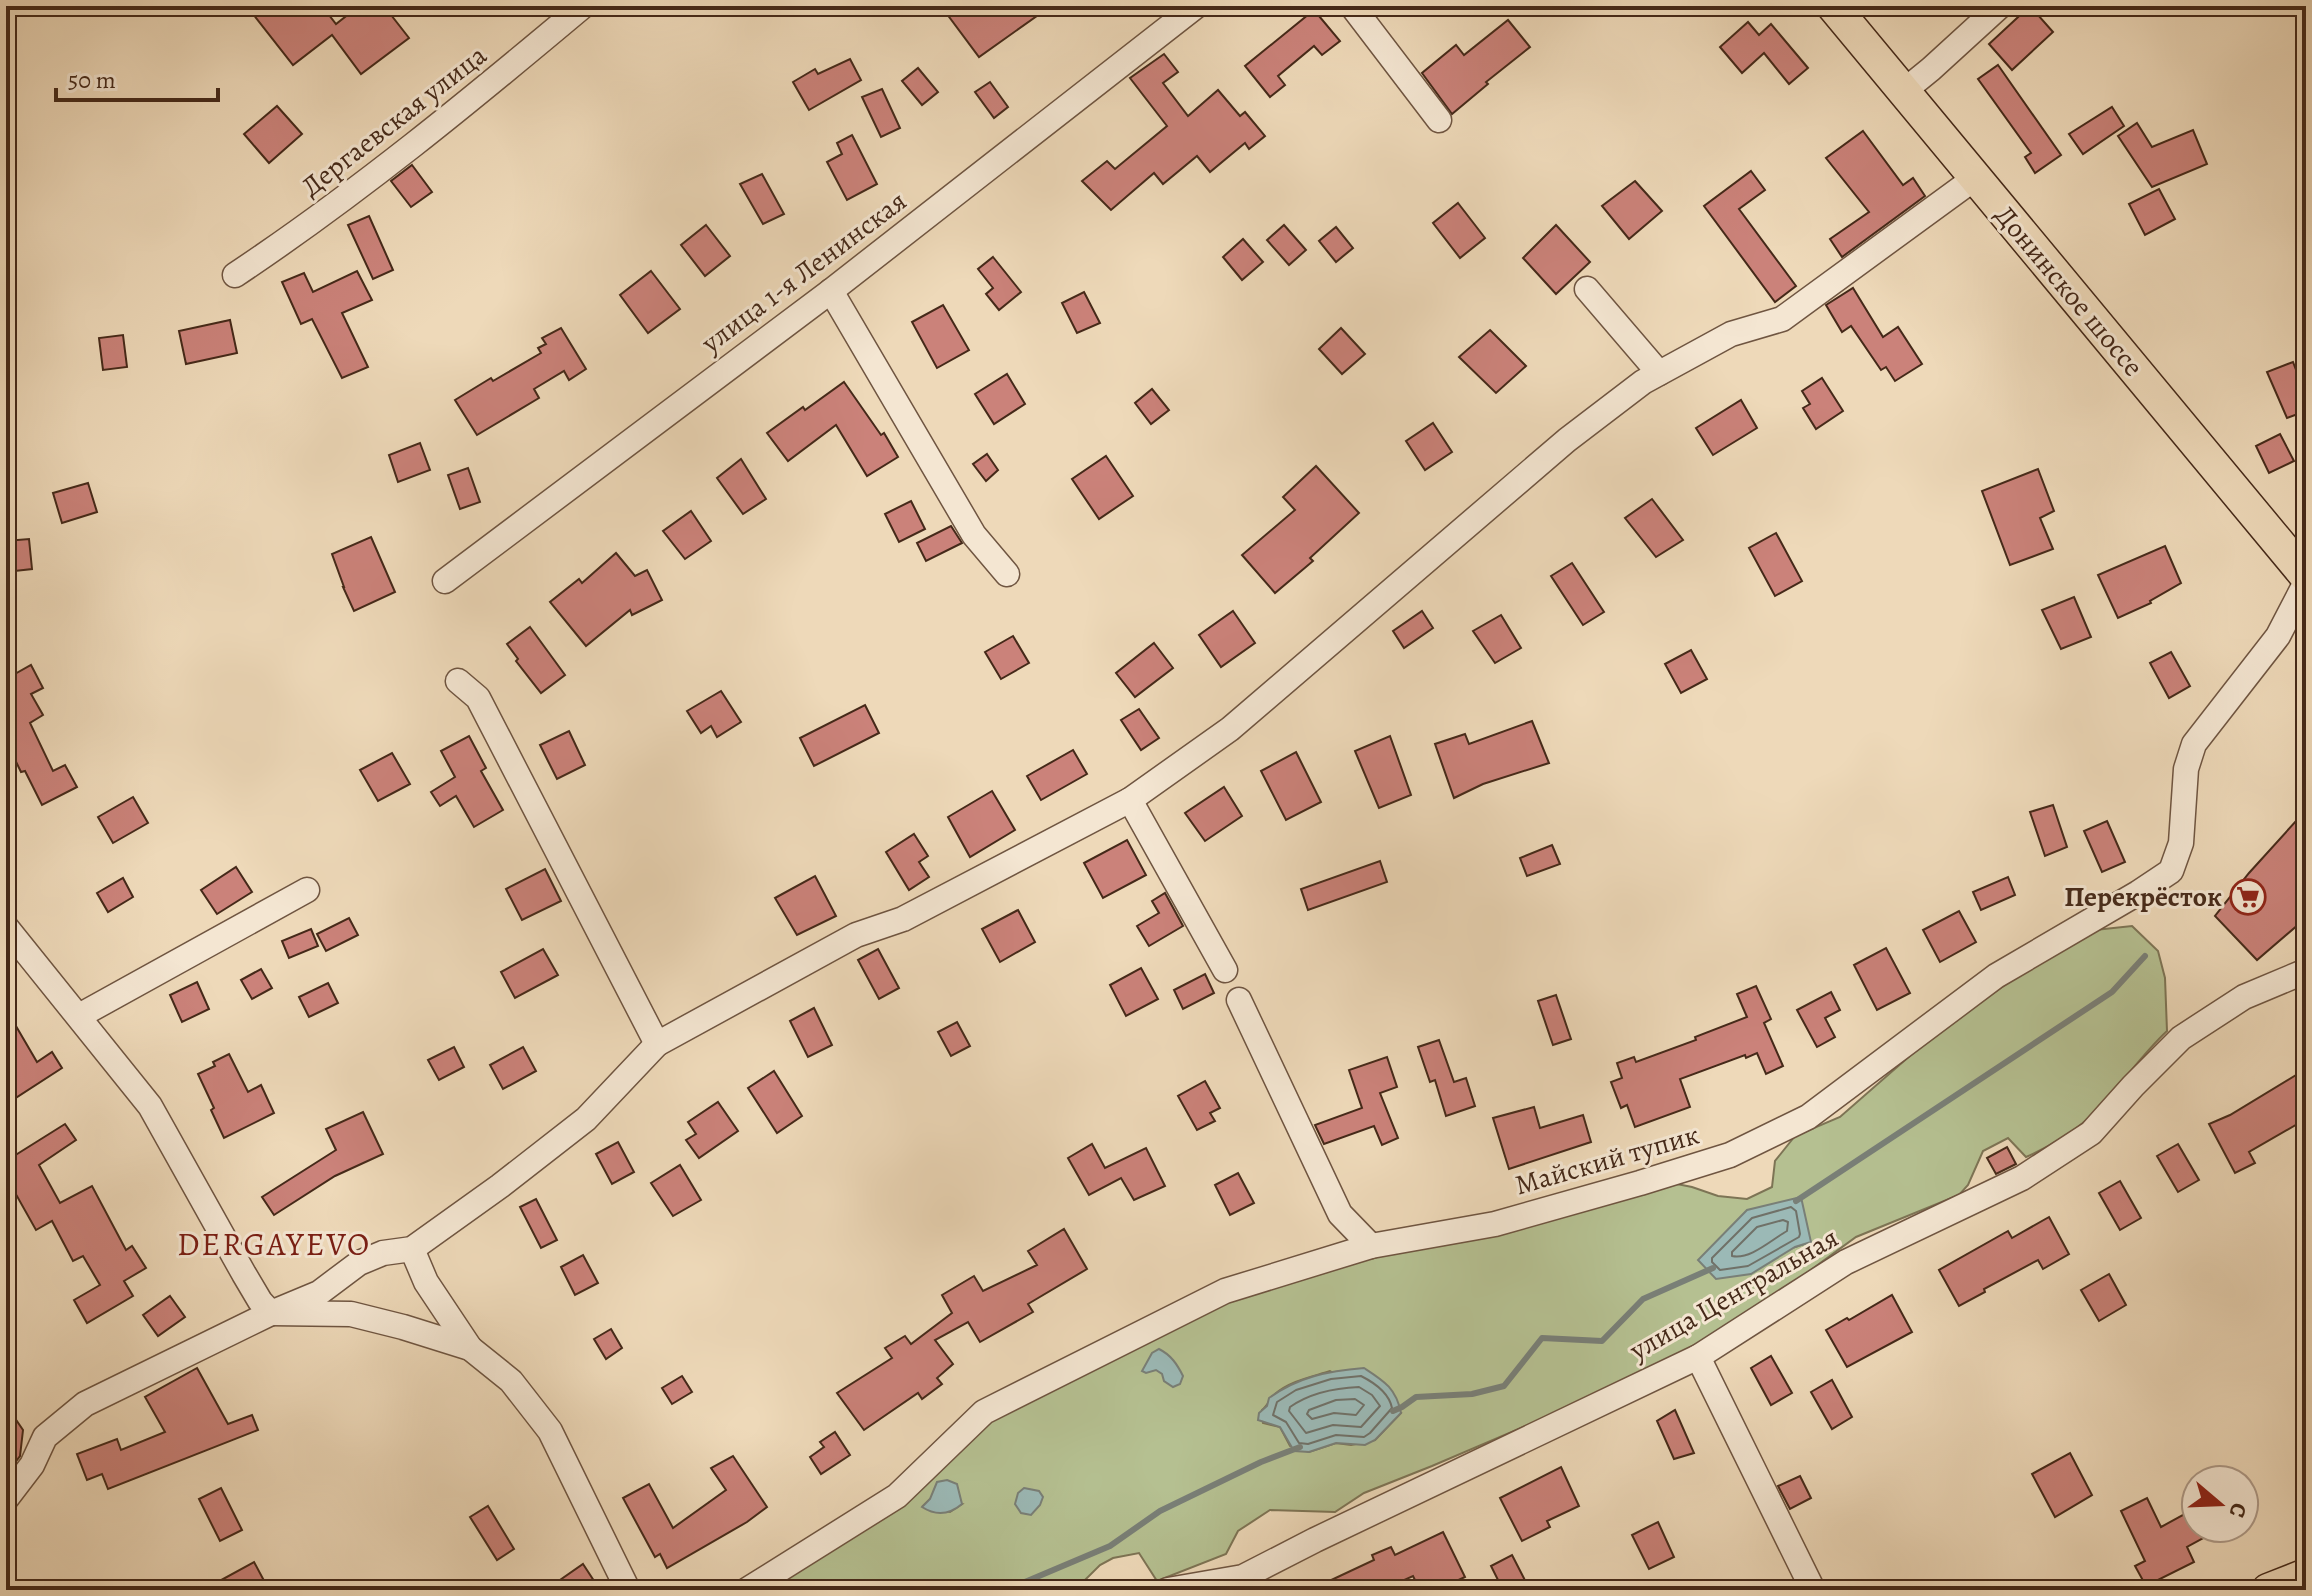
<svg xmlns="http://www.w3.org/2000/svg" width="2312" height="1596" font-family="Alegreya,serif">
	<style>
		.green { fill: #b5c091; stroke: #7d7455; stroke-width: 2; fill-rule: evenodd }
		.water { fill: #9bb9b6; stroke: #797f77; stroke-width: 2 }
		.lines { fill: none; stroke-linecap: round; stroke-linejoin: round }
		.shore { stroke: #707168; stroke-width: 2 }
		.stream { stroke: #797f77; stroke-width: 6 }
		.building { fill: #cb827a; stroke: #452919; stroke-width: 2 }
		.minor-casing { stroke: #6f5541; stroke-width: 27 }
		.major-casing { stroke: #452919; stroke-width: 35 }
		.minor { stroke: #f4e6d2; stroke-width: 24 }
		.major { stroke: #eed9b9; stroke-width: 32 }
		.labels { text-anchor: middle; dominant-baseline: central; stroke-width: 6; stroke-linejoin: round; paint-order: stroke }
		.street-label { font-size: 28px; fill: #452919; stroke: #f4e6d2 }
		.poi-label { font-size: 28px; font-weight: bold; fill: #452919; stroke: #f4e6d2; text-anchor: end }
		.quarter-label { font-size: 32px; letter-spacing: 2px; fill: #7a1f14; stroke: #f4e6d2 }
	</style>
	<rect width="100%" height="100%" fill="#eed9b9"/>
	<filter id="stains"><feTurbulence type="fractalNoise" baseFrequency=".0025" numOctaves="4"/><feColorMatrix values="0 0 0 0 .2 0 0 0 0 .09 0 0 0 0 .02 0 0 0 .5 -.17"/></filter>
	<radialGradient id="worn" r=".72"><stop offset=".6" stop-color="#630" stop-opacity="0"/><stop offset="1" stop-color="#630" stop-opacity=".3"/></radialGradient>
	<path class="green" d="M2132,926l26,25 7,27 2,53c-30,28 -52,64 -83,91 -17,15 -38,26 -58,35l-18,-19 -25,13 -15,34 -9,10 -103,42 -122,89 -50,32 -252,108 -68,27 -29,19 -65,-2 -32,21 -12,23 -69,27 -18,-28 -26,5 -13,7 -16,16 -17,9h-311l233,-173 242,-117 92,-33 344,-85 25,5 26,9 29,3 25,-12 3,-26 20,-25 45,-19 88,-77 95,-68 72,-42zM1800,1197l10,45 -15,5zM1330,1371l71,42 -26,27 -24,5 -15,-2 -27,9 -19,-6 -10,-19 -17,-4 -1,-13c6,-5 8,-11 13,-16 15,-13 36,-17 55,-23zM930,1499l32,5 -12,8 -27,-6z"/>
	<g class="water">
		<polygon points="1801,1197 1811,1242 1795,1247 1751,1274 1716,1279 1698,1260 1747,1210"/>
		<path d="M1159,1349c12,6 18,15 24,27l-3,8 -7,3 -9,-6 -2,-7 -6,-4 -10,3 -4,-2 10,-18z"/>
		<path d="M1364,1368c20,13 32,20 37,45l-26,27 -10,5 -29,-2 -27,9 -15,-1 -14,-24 -22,-7 1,-7 8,-7 2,-8c29,-21 59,-27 95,-30z"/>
		<path d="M947,1480l10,4 5,20c-13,11 -26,12 -40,3l8,-8 7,-17z"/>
		<polygon points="1024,1488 1039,1491 1043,1497 1040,1505 1031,1515 1021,1513 1015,1504 1018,1493"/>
	</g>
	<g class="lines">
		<g class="shore">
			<polygon points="1791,1207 1796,1211 1800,1234 1799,1237 1748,1266 1720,1270 1712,1262 1712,1258 1752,1218"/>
			<path d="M1783,1220l5,2 -1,9c-16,9 -37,29 -55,25v-4l25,-25z"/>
			<path d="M1361,1376c14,7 28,17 31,32l-22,25 -6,4 -28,-2 -28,9 -9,-1 -13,-21 -13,-7 4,-13 19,-12 35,-11z"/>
			<path d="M1359,1387l13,8 8,11 -19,21 -28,-2 -27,8 -17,-22 1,-4c20,-14 44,-19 69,-20z"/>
			<polygon points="1355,1399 1364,1405 1356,1415 1334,1413 1312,1419 1307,1414 1309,1410 1336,1400"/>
		</g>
		<g class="stream">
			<polyline points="1796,1201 2112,992 2145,956"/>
			<polyline points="1393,1411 1402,1407 1416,1397 1472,1394 1504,1386 1542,1338 1602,1341 1643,1299 1713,1268"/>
			<polyline points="1006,1590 1110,1546 1160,1511 1261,1462 1300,1447"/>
		</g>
	</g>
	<g class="building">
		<polygon points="264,6 322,6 336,24 359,6 384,6 409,38 361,74 332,35 293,65 253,14"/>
		<polygon points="941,6 1051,6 979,57"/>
		<polygon points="2030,6 2053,32 2012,70 1989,44"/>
		<polygon points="1314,10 1340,41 1322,55 1314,46 1278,76 1285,85 1270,97 1245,66"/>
		<polygon points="1508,20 1530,47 1486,82 1488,84 1452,114 1422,73 1456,45 1464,55"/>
		<polygon points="1748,22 1759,35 1771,24 1808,68 1789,84 1764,53 1742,73 1720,47"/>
		<polygon points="1164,54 1178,72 1163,83 1188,116 1218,90 1240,116 1245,112 1265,136 1249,149 1245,143 1210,172 1197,156 1163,184 1154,173 1111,210 1082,181 1107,161 1115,169 1167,126 1130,78"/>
		<polygon points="850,59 861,80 809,110 793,82 815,69 818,74"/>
		<polygon points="1998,65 2061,155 2035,173 2025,157 2031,153 1978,79"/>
		<polygon points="918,68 938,92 922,105 902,81"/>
		<polygon points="990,82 1008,107 994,118 975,92"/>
		<polygon points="882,89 900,128 881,137 862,97"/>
		<polygon points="277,106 302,134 269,163 244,134"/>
		<polygon points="2112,107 2124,126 2083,154 2069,134"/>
		<polygon points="2137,123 2152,147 2193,130 2207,164 2152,187 2118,136"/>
		<polygon points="1863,131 1903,185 1913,178 1925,196 1842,257 1830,239 1869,212 1826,158"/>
		<polygon points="852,135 877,184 847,200 827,162 842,154 837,143"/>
		<polygon points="412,165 432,192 411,207 391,181"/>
		<polygon points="1751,171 1765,190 1739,209 1796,286 1775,302 1704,206"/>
		<polygon points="762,174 784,214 763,224 740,184"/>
		<polygon points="1635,181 1662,211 1629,239 1602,206"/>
		<polygon points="2159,189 2175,219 2145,235 2129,204"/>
		<polygon points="1458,203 1485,238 1460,258 1433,223"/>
		<polygon points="369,216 393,270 373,279 348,225"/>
		<polygon points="706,225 730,256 705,276 681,245"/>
		<polygon points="1284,225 1306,250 1289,265 1267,240"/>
		<polygon points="1556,225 1590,262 1556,294 1523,258"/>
		<polygon points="1336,227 1353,248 1336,262 1319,241"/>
		<polygon points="1243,239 1263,262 1242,280 1223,257"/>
		<polygon points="993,257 1021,292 999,310 986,294 993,288 978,269"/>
		<polygon points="357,271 372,300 342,313 368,367 342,378 312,319 301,324 282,282 304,273 313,292"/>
		<polygon points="651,271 680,309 648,333 620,295"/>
		<polygon points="1853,288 1883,337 1898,327 1922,364 1895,381 1886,367 1881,370 1851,326 1842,332 1826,305"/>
		<polygon points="1084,292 1100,323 1077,333 1062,303"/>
		<polygon points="943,305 969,350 937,368 912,322"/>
		<polygon points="230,320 237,353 186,364 179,331"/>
		<polygon points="561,328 586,369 569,380 564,371 534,389 539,398 477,435 455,400 491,378 493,381 541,353 538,348 546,344 542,338"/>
		<polygon points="1341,328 1365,354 1342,374 1319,349"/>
		<polygon points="1490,330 1526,366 1496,393 1459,357"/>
		<polygon points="123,335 127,367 103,370 99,338"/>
		<polygon points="2293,362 2306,396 2306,411 2287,418 2267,372"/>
		<polygon points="1007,374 1025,404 994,424 975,394"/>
		<polygon points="1822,378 1843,411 1816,429 1803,408 1810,404 1802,391"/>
		<polygon points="844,382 881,435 884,433 898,457 867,476 836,425 788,461 767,433 803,407 805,410"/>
		<polygon points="1152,389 1169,410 1151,424 1135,403"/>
		<polygon points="1741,400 1757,428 1713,455 1696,428"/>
		<polygon points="1433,423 1452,452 1425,470 1406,441"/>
		<polygon points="2280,434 2294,461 2269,473 2256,446"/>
		<polygon points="420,443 430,470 398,482 389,455"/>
		<polygon points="987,454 998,470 986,481 973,464"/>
		<polygon points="1106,456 1133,496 1099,519 1072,479"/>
		<polygon points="741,459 766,499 743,514 717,478"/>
		<polygon points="1316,466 1359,513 1310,558 1313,561 1275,593 1242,555 1295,510 1283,497"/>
		<polygon points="468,468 480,502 460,509 448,475"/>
		<polygon points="2038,469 2054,511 2040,518 2053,549 2010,565 1982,491"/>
		<polygon points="88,483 97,512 62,523 53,493"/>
		<polygon points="1652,499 1683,540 1656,557 1625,518"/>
		<polygon points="911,501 925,529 899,542 885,514"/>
		<polygon points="691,511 711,541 685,559 663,531"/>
		<polygon points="951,526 962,543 926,561 917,543"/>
		<polygon points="1776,533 1802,581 1775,596 1749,548"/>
		<polygon points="371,537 395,592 354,611 343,587 344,587 332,554"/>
		<polygon points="29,539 32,569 6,572 6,541"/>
		<polygon points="2165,546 2181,583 2150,601 2151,603 2118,618 2098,575"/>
		<polygon points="616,553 635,576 647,570 662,600 632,615 630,610 586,646 550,602 579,579 582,583"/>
		<polygon points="1572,563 1604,612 1583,625 1551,576"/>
		<polygon points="2074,597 2091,637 2061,649 2042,610"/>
		<polygon points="1233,611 1255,643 1221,667 1199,635"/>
		<polygon points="1422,611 1433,628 1404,648 1393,631"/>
		<polygon points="1501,615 1521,648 1495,663 1473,631"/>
		<polygon points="530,627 565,675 541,693 516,661 518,659 507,644"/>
		<polygon points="1013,636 1029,663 1001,679 985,652"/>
		<polygon points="1154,643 1173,668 1135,697 1116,673"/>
		<polygon points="1691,650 1707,679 1681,693 1665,664"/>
		<polygon points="2171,652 2190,686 2169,698 2150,663"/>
		<polygon points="31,665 43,688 31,694 43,715 30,723 53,771 65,765 77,787 42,805 25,771 21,772 6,741 6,679"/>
		<polygon points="721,691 741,722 717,737 711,726 701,733 687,711"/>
		<polygon points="865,705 879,733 814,766 800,738"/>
		<polygon points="1139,709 1159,738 1141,750 1121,720"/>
		<polygon points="1532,721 1549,763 1483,784 1454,798 1435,744 1465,734 1469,744"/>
		<polygon points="569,731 585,765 557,779 540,745"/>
		<polygon points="469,736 486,768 481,771 503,810 474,827 456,796 440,806 431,792 455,777 441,751"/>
		<polygon points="1390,736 1411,795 1379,808 1355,751"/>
		<polygon points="1073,750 1087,774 1041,800 1027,776"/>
		<polygon points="1296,752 1321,802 1286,820 1261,771"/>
		<polygon points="392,753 410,784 378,801 360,770"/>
		<polygon points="1224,787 1242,816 1205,841 1185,813"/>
		<polygon points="992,791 1015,830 970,857 948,817"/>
		<polygon points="133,797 148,823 113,843 98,817"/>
		<polygon points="2053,805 2067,847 2045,856 2030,812"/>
		<polygon points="2306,810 2306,918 2257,960 2215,916 2249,873"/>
		<polygon points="2107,821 2125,862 2102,872 2084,831"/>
		<polygon points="914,834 928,856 919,862 929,877 909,890 886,852"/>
		<polygon points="1127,840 1146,875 1103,898 1084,863"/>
		<polygon points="1552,845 1560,864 1527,876 1520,858"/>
		<polygon points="1380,861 1387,882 1308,910 1301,889"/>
		<polygon points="236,867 252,892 217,914 201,890"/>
		<polygon points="545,869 561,901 522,920 506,889"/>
		<polygon points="815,876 836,916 797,935 775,898"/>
		<polygon points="2008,877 2015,895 1981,910 1973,892"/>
		<polygon points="123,878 133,897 108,912 97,893"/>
		<polygon points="1165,893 1183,926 1149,946 1137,926 1159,913 1152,901"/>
		<polygon points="1018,910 1035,942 1000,962 982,929"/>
		<polygon points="1959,911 1976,942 1940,962 1923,930"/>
		<polygon points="349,918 358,935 326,951 317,934"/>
		<polygon points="311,929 318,946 289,958 282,941"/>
		<polygon points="1886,948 1910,993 1877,1010 1854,965"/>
		<polygon points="543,949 558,975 515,998 501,972"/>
		<polygon points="878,949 899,988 879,999 858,960"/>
		<polygon points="1141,968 1158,999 1126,1016 1110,985"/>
		<polygon points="261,969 272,988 252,999 241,980"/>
		<polygon points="1205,974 1214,993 1183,1009 1174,990"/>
		<polygon points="197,982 209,1009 182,1022 170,995"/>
		<polygon points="328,983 338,1003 309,1017 299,997"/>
		<polygon points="1756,986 1771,1019 1764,1023 1783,1066 1766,1074 1757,1053 1746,1058 1745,1055 1680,1079 1690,1107 1635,1127 1627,1105 1621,1108 1611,1082 1622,1078 1617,1063 1634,1057 1636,1062 1696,1040 1695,1037 1747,1017 1737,994"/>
		<polygon points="1831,992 1840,1010 1825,1018 1835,1037 1817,1047 1797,1010"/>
		<polygon points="1556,995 1571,1039 1553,1045 1538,1001"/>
		<polygon points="814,1008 832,1045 808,1057 790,1021"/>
		<polygon points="6,1009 37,1062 52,1052 62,1068 14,1099 6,1086"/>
		<polygon points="957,1022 970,1046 951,1056 938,1032"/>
		<polygon points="1439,1040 1454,1082 1466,1078 1475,1106 1446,1116 1435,1080 1430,1082 1418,1047"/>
		<polygon points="454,1047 464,1067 439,1080 428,1060"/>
		<polygon points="523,1047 536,1071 503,1089 490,1065"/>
		<polygon points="229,1054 248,1092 261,1085 274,1113 224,1138 211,1110 214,1108 198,1074 215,1066 213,1062"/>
		<polygon points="1387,1057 1397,1087 1380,1093 1398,1138 1382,1145 1374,1126 1324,1144 1315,1125 1362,1108 1349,1070"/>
		<polygon points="2306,1069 2306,1119 2249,1152 2255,1163 2235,1173 2209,1124 2230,1115"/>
		<polygon points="774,1071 802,1116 777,1133 748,1088"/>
		<polygon points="1205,1081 1220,1108 1210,1113 1215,1121 1197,1130 1178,1096"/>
		<polygon points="718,1102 738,1131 699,1158 686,1140 696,1134 688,1122"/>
		<polygon points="1534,1107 1540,1128 1583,1115 1591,1142 1509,1169 1493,1118"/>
		<polygon points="363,1112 383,1154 335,1176 274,1215 262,1197 336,1150 326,1129"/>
		<polygon points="65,1124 76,1140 39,1165 60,1203 92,1186 126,1250 132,1246 146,1268 124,1281 133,1296 87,1323 74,1300 100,1285 83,1256 73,1261 52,1221 36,1230 13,1189 6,1193 6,1161"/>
		<polygon points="618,1142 634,1172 612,1184 596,1154"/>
		<polygon points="1092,1144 1105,1168 1146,1148 1165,1186 1134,1200 1121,1178 1089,1195 1068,1158"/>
		<polygon points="2178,1144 2199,1180 2178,1192 2157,1156"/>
		<polygon points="2007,1147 2016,1164 1996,1174 1987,1158"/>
		<polygon points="680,1165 701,1200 673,1216 651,1183"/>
		<polygon points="1238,1173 1254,1203 1230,1215 1215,1185"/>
		<polygon points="2120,1181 2141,1218 2120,1230 2099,1193"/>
		<polygon points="536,1199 557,1240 541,1248 520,1207"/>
		<polygon points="2049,1217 2069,1254 2043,1269 2038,1260 1984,1289 1985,1292 1959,1306 1939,1270 2008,1231 2012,1238"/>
		<polygon points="1064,1229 1087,1269 1028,1304 1033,1312 980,1342 968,1322 935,1340 953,1364 937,1378 942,1384 922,1399 918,1393 864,1430 837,1393 892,1358 885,1348 905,1336 911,1344 952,1313 942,1295 974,1276 983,1291 1037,1265 1028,1251"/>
		<polygon points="583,1255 598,1283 575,1295 561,1267"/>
		<polygon points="2109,1274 2126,1305 2099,1321 2081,1290"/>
		<polygon points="1892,1295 1912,1332 1847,1367 1826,1330 1847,1318 1849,1320"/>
		<polygon points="170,1296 185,1317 158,1336 143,1315"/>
		<polygon points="611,1329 622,1348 606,1359 594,1339"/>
		<polygon points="1771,1356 1792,1393 1771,1405 1751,1368"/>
		<polygon points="197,1368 228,1424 252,1415 258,1430 108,1489 102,1474 87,1480 77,1454 117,1439 121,1450 165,1432 145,1397"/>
		<polygon points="682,1376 692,1392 672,1404 662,1388"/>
		<polygon points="1832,1380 1852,1417 1832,1429 1811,1392"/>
		<polygon points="6,1405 23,1430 20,1456 6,1474"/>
		<polygon points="1675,1410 1694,1453 1674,1459 1657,1421"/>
		<polygon points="835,1432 850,1455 821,1474 810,1457 824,1447 820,1442"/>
		<polygon points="2070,1453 2092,1495 2055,1517 2032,1474"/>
		<polygon points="733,1456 767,1507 747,1522 667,1568 660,1554 655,1557 623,1498 649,1484 673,1528 726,1490 711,1468"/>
		<polygon points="1561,1467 1579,1506 1547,1521 1550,1527 1522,1541 1500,1498"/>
		<polygon points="1800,1476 1811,1498 1790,1509 1778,1486"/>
		<polygon points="221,1488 242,1530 220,1541 199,1499"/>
		<polygon points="2147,1498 2161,1527 2190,1511 2196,1521 2196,1528 2200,1528 2205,1537 2187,1547 2194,1562 2146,1586 2135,1566 2145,1561 2121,1511"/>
		<polygon points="488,1506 514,1549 497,1560 470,1517"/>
		<polygon points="1658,1522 1674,1557 1649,1569 1632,1535"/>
		<polygon points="1443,1532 1465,1577 1437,1590 1420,1590 1413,1576 1382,1590 1310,1590 1374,1560 1372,1555 1391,1547 1395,1555"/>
		<polygon points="1512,1555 1530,1590 1503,1590 1491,1566"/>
		<polygon points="254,1562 269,1590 203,1590"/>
		<polygon points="583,1564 600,1590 567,1590 560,1580"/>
	</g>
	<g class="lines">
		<defs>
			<g id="minor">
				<polyline points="1352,6 1439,120"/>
				<polyline points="1904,91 1931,69 2000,6"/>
				<path d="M235,275c123,-82 236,-175 348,-269"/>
				<polyline points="1587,289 1659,373"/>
				<polyline points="831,291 974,535 1007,574"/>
				<polyline points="445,581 831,291 1196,6"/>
				<polyline points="458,681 478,698 657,1044"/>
				<polyline points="1130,800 1225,970"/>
				<polyline points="6,927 150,1106 244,1274 260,1301 271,1313 351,1314 403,1327 470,1348 511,1381 550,1431 628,1590"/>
				<polyline points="1239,1000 1340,1214 1371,1246"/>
				<polyline points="79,1016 307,890"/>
				<polyline points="412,1249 426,1282 470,1348"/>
				<polyline points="1698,1357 1813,1590"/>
				<polyline points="6,1499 32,1465 45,1437 85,1404 271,1313 319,1293 359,1263 383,1253 412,1249 500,1186 586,1119 657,1044 856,935 903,919 1130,800 1230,729 1567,440 1643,382 1731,334 1782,319 1975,178"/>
				<polyline points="747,1590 897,1496 984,1412 1225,1291 1371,1246 1495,1224 1640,1183 1730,1155 1808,1117 1996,976 2138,893 2171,871 2181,843 2186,769 2194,744 2278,636 2306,582"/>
				<polyline points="1168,1590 1243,1577 1315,1540 1698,1357 1846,1262 2022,1178 2091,1133 2133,1086 2181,1038 2244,997 2306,971"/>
			</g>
			<g id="major">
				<polyline points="1833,6 2306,576"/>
				<polyline points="2268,1590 2306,1575"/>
			</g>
		</defs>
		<use href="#minor" class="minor-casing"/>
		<use href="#major" class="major-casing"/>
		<use href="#minor" class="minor"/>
		<use href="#major" class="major"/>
	</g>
	<defs>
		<symbol id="supermarket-ring" viewBox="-11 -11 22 22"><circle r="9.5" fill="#f4e6d2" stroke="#8f2418" stroke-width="1.5"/><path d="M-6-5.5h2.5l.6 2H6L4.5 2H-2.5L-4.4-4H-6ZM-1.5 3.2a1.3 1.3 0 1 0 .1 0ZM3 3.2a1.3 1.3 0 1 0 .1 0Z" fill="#8f2418"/></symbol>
	</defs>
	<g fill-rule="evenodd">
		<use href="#supermarket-ring" x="2228" y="877" width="40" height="40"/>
	</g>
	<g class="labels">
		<g class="street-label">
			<text transform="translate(394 121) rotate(-38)">Дергаевская улица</text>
			<text transform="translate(804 272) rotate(-37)">улица 1-я Ленинская</text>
			<text transform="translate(2069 291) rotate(50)">Донинское шоссе</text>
			<text transform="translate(1607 1160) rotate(-16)">Майский тупик</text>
			<text transform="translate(1734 1294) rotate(-30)">улица Центральная</text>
		</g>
		<g class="poi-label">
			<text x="2222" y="897">Перекрёсток</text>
		</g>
		<g class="quarter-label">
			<text x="274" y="1244">DERGAYEVO</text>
		</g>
	</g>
	<rect width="2312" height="1596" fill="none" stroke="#eed9b9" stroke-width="32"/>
	<rect x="8" y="8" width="2296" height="1580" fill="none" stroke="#452919" stroke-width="4"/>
	<rect x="16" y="16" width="2280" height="1564" fill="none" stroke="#452919" stroke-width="2"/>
	<g transform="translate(2220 1504) rotate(109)"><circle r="38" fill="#f4e6d2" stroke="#ae9a88" stroke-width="2"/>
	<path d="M0-6L14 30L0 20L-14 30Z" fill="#8f2418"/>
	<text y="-12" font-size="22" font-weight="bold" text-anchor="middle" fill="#452919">С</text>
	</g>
	<path d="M56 88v12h162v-12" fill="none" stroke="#452919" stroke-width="4"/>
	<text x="68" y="88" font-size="24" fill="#452919" stroke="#f4e6d2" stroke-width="6" paint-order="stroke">50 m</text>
	<rect width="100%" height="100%" filter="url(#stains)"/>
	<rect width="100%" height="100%" fill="url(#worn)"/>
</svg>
